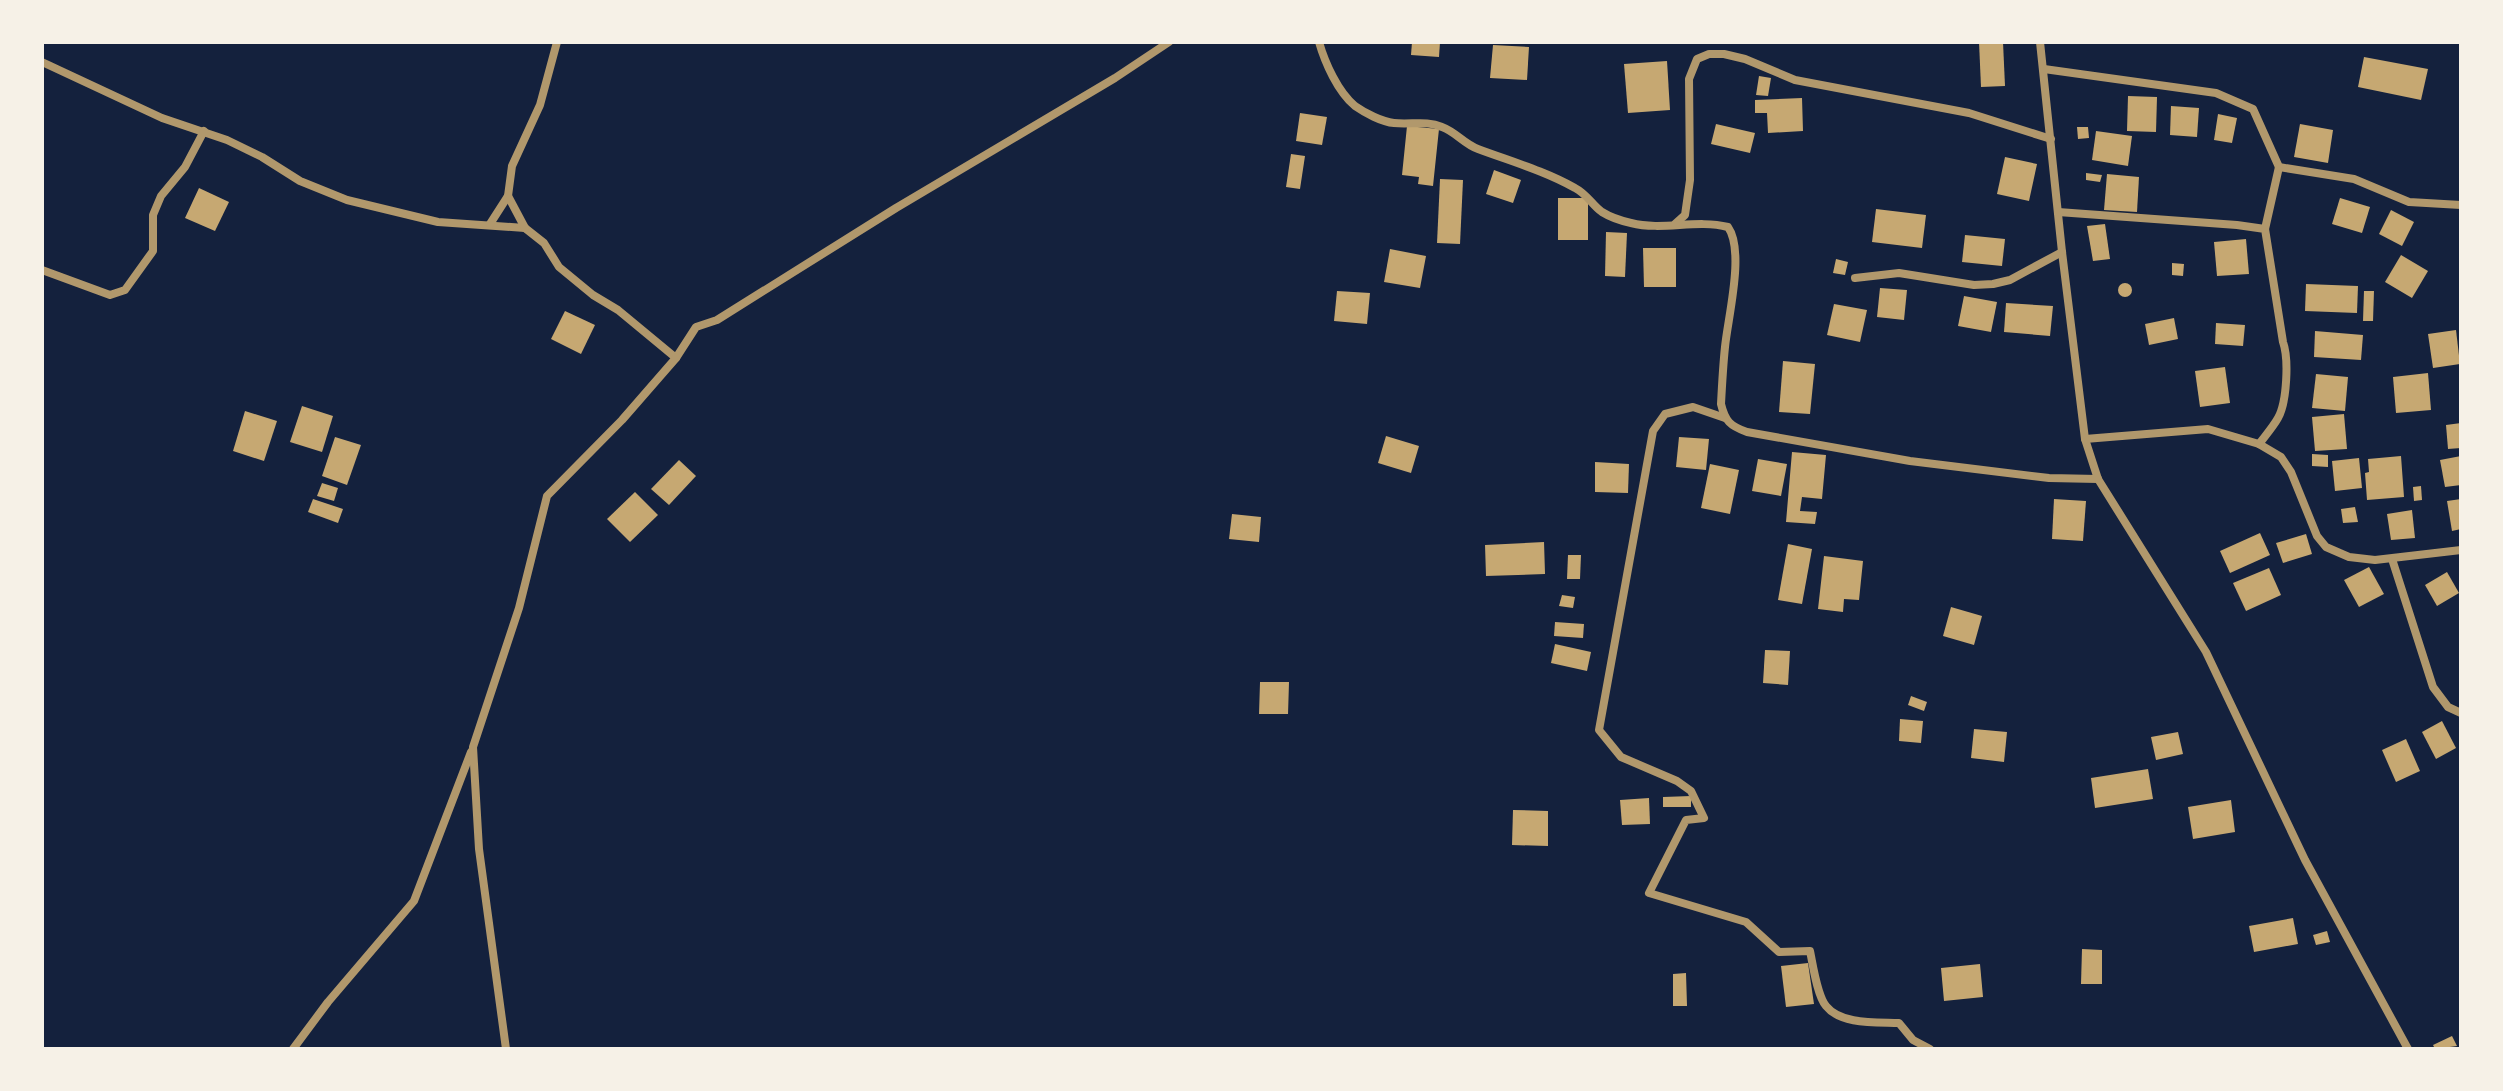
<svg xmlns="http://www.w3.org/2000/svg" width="2503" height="1091" font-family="'Public Sans',sans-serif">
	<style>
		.building { fill: #c6a872 }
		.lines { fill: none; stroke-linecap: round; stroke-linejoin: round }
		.minor { stroke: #b1986c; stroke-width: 8 }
	</style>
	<rect width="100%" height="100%" fill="#14213d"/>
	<g class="building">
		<polygon points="1412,42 1440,42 1439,57 1411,55"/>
		<polygon points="1979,42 2003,42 2005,86 1981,87"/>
		<polygon points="1493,45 1529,47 1527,80 1490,78"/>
		<polygon points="2364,57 2428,69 2421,100 2358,87"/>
		<polygon points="1667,61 1670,110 1628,113 1624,64"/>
		<polygon points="1759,76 1771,78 1768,96 1756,95"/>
		<polygon points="2128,96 2157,97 2156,132 2127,131"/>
		<polygon points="1802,98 1803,131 1768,133 1767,113 1755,113 1755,100"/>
		<polygon points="2171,106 2199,108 2197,137 2170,135"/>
		<polygon points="1300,113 1327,117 1322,145 1296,141"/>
		<polygon points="2218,114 2237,118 2232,143 2214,140"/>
		<polygon points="1716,124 1755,133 1750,153 1711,144"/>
		<polygon points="2300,124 2333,130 2328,163 2294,157"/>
		<polygon points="1407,126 1439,129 1433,186 1418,184 1419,177 1402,175"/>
		<polygon points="2077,127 2088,127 2089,138 2078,139"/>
		<polygon points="2096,131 2132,136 2128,166 2092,160"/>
		<polygon points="1291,154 1305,156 1300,189 1286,187"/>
		<polygon points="2005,157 2037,164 2029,201 1997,194"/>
		<polygon points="1494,170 1521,180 1513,203 1486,194"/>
		<polygon points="2086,173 2102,175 2100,182 2086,180"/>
		<polygon points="2107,174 2139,177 2137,212 2104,210"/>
		<polygon points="1440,179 1463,180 1460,244 1437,243"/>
		<polygon points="199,188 229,202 215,231 185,218"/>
		<rect x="1558" y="198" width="30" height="42"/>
		<polygon points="2340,198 2370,207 2362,233 2332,224"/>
		<polygon points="1876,209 1926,215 1922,248 1872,242"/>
		<polygon points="2391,210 2414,222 2402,246 2379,234"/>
		<polygon points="2105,224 2110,259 2093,261 2087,226"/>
		<polygon points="1606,232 1627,233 1625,277 1605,276"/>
		<polygon points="1965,235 2005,239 2002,266 1962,262"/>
		<polygon points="2246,239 2249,274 2217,276 2214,242"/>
		<polygon points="1643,248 1676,248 1676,287 1644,287"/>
		<polygon points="1390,249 1426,256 1420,288 1384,282"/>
		<polygon points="2401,255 2428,271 2412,298 2385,282"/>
		<polygon points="1836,259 1848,262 1845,275 1833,273"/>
		<polygon points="2172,263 2184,264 2183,276 2172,275"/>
		<circle cx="2125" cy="290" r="7"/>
		<polygon points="2306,284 2358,286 2357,313 2305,311"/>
		<polygon points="1880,288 1907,290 1904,320 1877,317"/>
		<polygon points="1337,291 1370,293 1367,324 1334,321"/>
		<polygon points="2364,291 2374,291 2373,321 2363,321"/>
		<polygon points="1964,296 1997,302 1991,332 1958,326"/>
		<polygon points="2006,303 2053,306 2050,336 2004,332"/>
		<polygon points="1834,304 1867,310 1860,342 1827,335"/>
		<polygon points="565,311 595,325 581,354 551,339"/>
		<polygon points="2174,318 2178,339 2149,345 2145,324"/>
		<polygon points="2216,323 2245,325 2243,346 2215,344"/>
		<polygon points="2456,330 2460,364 2433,368 2428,334"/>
		<polygon points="2315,331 2363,335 2361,360 2314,357"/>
		<polygon points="1783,361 1815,364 1810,414 1779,412"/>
		<polygon points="2225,367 2230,403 2200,407 2195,371"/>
		<polygon points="2428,373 2431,410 2396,413 2393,377"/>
		<polygon points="2316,374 2348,377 2345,411 2312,408"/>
		<polygon points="302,406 333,416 322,452 290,442"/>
		<polygon points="245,411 277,421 264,461 233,451"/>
		<polygon points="2344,414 2347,449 2315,451 2312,417"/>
		<polygon points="2461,423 2461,448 2448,449 2446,425"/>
		<polygon points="1386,436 1419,446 1411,473 1378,463"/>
		<polygon points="335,437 361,445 347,485 322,476"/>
		<polygon points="1679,437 1709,439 1706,470 1676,467"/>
		<polygon points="1792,452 1826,455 1822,499 1802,497 1800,511 1817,512 1815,524 1786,522"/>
		<polygon points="2312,454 2328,455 2328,467 2312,466"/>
		<polygon points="2401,456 2404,497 2367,500 2365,473 2369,472 2368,459"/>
		<polygon points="2461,456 2461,485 2445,487 2440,460"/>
		<polygon points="2359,458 2362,488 2335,491 2332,461"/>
		<polygon points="1758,459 1787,464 1781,496 1752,491"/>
		<polygon points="679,460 696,476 669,505 651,489"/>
		<polygon points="1595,462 1629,464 1628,493 1595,492"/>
		<polygon points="1710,464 1739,470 1730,514 1701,508"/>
		<polygon points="322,483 338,488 334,501 317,496"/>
		<polygon points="2421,486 2422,500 2414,501 2413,487"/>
		<polygon points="635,492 658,515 630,542 607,519"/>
		<polygon points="313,499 343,509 338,523 308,512"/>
		<polygon points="2054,499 2086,501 2083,541 2052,539"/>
		<polygon points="2461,499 2461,529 2452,531 2447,501"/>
		<polygon points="2355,507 2358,522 2343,523 2341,509"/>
		<polygon points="2412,510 2415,538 2391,540 2387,514"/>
		<polygon points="1232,514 1261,517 1259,542 1229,539"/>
		<polygon points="2260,533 2270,555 2230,573 2220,551"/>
		<polygon points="2306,534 2312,554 2283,563 2276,543"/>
		<polygon points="1544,542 1545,574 1486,576 1485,545"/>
		<polygon points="1788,544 1812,549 1802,604 1778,600"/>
		<polygon points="1568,555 1581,555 1580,579 1567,579"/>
		<polygon points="1824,556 1863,561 1859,600 1844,599 1843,612 1818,609"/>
		<polygon points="2369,567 2384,594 2359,607 2344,580"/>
		<polygon points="2269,568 2281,595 2246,611 2233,583"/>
		<polygon points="2447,572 2459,593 2437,606 2425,585"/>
		<polygon points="1562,595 1575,597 1573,608 1559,606"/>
		<polygon points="1951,607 1982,616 1974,645 1943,636"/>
		<polygon points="1555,622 1584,624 1583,638 1554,636"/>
		<polygon points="1555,644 1591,652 1587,671 1551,663"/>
		<polygon points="1765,650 1790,651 1788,685 1763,683"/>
		<polygon points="1260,682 1289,682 1288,714 1259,714"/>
		<polygon points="1911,696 1927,702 1924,711 1908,705"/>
		<polygon points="1900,719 1923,721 1921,743 1899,741"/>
		<polygon points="2442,721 2456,748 2436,759 2422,732"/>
		<polygon points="1974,729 2007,732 2004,762 1971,758"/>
		<polygon points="2178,732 2183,754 2156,760 2151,737"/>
		<polygon points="2406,739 2420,771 2396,782 2382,750"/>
		<polygon points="2148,769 2153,799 2095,808 2091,778"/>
		<polygon points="1691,796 1691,807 1663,807 1663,797"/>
		<polygon points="1649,798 1650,824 1622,825 1620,800"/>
		<polygon points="2231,800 2235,832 2193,839 2188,807"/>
		<polygon points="1513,810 1548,811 1548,846 1512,845"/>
		<polygon points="2293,918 2298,944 2254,952 2249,926"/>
		<polygon points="2327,931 2330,942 2316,945 2313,935"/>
		<polygon points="2082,949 2102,950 2102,984 2081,984"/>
		<polygon points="1808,963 1814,1004 1786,1007 1781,966"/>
		<polygon points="1980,964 1983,997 1944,1001 1941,968"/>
		<polygon points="1686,973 1687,1006 1673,1006 1673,974"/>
		<polygon points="2452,1036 2457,1046 2435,1049 2433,1045"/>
	</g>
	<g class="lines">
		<g class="minor">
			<path d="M1319,42c6,21 19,50 36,64 10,7 27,16 39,17 17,2 32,-3 48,4 14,5 22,17 36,22 32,12 67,22 97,39 12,6 17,17 27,24 8,5 20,9 29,11 32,8 65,-4 97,4 17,24 0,90 -3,120 -2,19 -3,38 -4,57 4,17 9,22 26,28l163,29 139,17 49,1"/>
			<polyline points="2040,42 2062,252 2085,439 2098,479 2206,652 2305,860 2408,1049"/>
			<polyline points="42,62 162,118 227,140 262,157 300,181 347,200 438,222 525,228 544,243 559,267 593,295 618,310 676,358 696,327 717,320 896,208 1115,78 1169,42"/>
			<polyline points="2044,69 2216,93 2253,109 2279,167 2354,179 2409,202 2461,205"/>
			<polyline points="508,196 525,228"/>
			<path d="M2058,212l179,13 28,4 18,113c6,17 4,60 -5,76 -5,9 -13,18 -19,26"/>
			<polyline points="490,224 508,196 512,166 540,105 557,42"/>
			<polyline points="1675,224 1685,215 1690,180 1689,79 1697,59 1709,54 1724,54 1745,59 1795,80 1969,113 2051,139"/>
			<polyline points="2265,229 2279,167"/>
			<polyline points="42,270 110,295 125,290 153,251 153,215 161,196 185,167 204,131"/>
			<polyline points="1855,278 1899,273 1974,285 1993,284 2010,280 2062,252"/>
			<path d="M1725,418l-32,-11 -28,7 -12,17 -54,299 22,27 56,24 14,10 13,27 -18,2 -37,73 97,29 33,30 31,-1c3,14 7,44 16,55 15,19 51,16 73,17l14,17 17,9"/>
			<polyline points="2085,439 2208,429 2259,444 2281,457 2291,472 2317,536 2326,547 2349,557 2375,560 2461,550"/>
			<polyline points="2392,559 2433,687 2448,707 2461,713"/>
			<polyline points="293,1049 328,1002 414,901 471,752"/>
			<polyline points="506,1049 479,849 473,747 519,608 547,496 622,420 676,358"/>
		</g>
	</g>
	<rect width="2503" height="1091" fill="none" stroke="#f6f1e7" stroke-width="88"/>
</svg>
